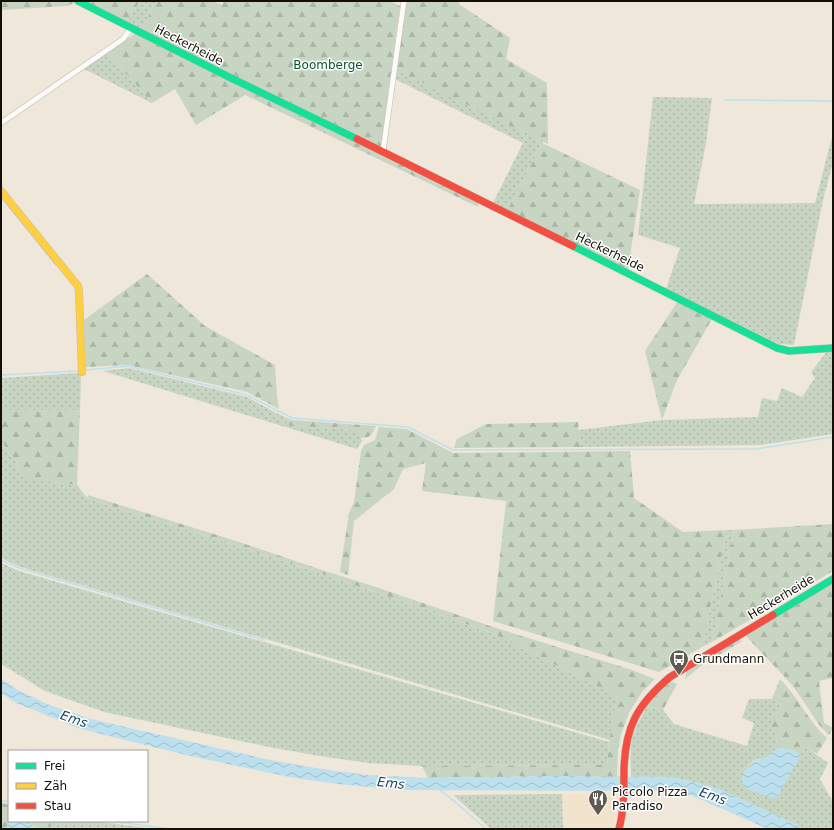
<svg xmlns="http://www.w3.org/2000/svg" width="834" height="830" font-family="'DejaVu Sans',sans-serif">
	<style>
		.built { fill: #f1e3cc }
		.grass { fill: url(#grass-dots) }
		.forest { fill: url(#forest-firs) }
		.water { fill: url(#water-waves) }
		.lines { fill: none; stroke-linecap: round; stroke-linejoin: round }
		.stream { stroke: #bde0ee; stroke-width: 1.5 }
		.street-casing { stroke: #c1bbb1; stroke-width: 6 }
		.fast-casing { stroke: #c1bbb1; stroke-width: 8 }
		.slow-casing { stroke: #c1bbb1; stroke-width: 8 }
		.jam-casing { stroke: #c1bbb1; stroke-width: 8 }
		.street { stroke: #fdfbf9; stroke-width: 5 }
		.fast { stroke: #16e098; stroke-width: 7 }
		.slow { stroke: #ffcf43; stroke-width: 7 }
		.jam { stroke: #f24e42; stroke-width: 7 }
		.labels { text-anchor: middle; dominant-baseline: central; stroke-width: 3; stroke-linejoin: round; paint-order: stroke }
		.street-label { font-size: 12px; fill: #130f06; stroke: #fff }
		.park-label { font-size: 12px; fill: #06532b; stroke: #fff }
		.poi-label { font-size: 12px; fill: #130f06; stroke: #fff; text-anchor: start }
		.water-label { font-size: 13px; font-style: italic; fill: #184558; stroke: #fff }
	</style>
	<defs>
		<pattern id="grass-dots" width="8" height="8" patternUnits="userSpaceOnUse"><rect width="8" height="8" fill="#c8d5c3"/><path d="M2 2h.1M6 6h.1" fill="none" stroke="#abb6a6" stroke-width="1.8" stroke-linecap="round"/></pattern>
		<pattern id="forest-firs" width="22" height="20" patternUnits="userSpaceOnUse"><rect width="22" height="20" fill="#c8d5c3"/><path d="M5 1l3.5 6h-7zM16 11l3.5 6h-7z" fill="#abb6a6"/></pattern>
		<pattern id="water-waves" width="16" height="10" patternUnits="userSpaceOnUse"><rect width="16" height="10" fill="#bde0ee"/><path d="M0 5q4-4 8 0t8 0" fill="none" stroke="#a2bfcb"/></pattern>
	</defs>
	<rect width="100%" height="100%" fill="#efe7da"/>
	<polygon class="built" points="562,794 618,794 615,818 613,829 563,829"/>
	<g class="grass">
		<polygon points="140,1 156,1 142,29 127,22"/>
		<polygon points="107,52 152,103 84,69"/>
		<polygon points="396,70 543,141 507,211 493,203 523,143 395,79"/>
		<polygon points="653,97 712,98 706,143 694,204 815,203 833,133 833,162 823,200 794,345 779,344 666,289 680,248 638,235"/>
		<polygon points="1,194 58,264 56,266 1,198"/>
		<polygon points="828,350 833,350 833,434 761,445 580,447 578,430 662,420 758,417 762,398 777,401 782,388 802,397 815,378 811,372"/>
		<polygon points="129,368 247,397 280,415 290,426 358,430 362,441 357,449 103,371"/>
		<polygon points="80,373 81,378 80,410 2,410 1,417 1,378"/>
		<polygon points="1,436 7,452 16,460 19,474 49,482 77,485 87,498 271,557 419,607 494,634 617,696 610,740 20,567 1,558"/>
		<polygon points="727,530 734,530 712,642 702,647"/>
		<polygon points="1,563 19,571 609,742 607,765 422,766 368,763 320,756 269,747 104,712 45,691 1,664"/>
		<path d="M749,699h23l8,7 -5,25 3,17 -10,8 -14,4 -11,13 8,18 55,-44 22,16 -8,16 13,23v27h-27l-86,-39 -22,-7 -27,-6h-40c0,-14 -2,-29 2,-42 4,-10 9,-19 14,-29l16,4 11,14 73,22 7,-23 -12,-5z"/>
		<polygon points="562,794 563,829 491,829 453,795"/>
		<polygon points="52,821 95,821 154,829 50,829"/>
	</g>
	<g class="forest">
		<polygon points="1,1 77,1 72,4 67,6 1,10"/>
		<polygon points="86,1 140,1 127,22"/>
		<polygon points="156,1 213,1 222,5 224,1 390,1 400,6 380,152 479,202 478,207 245,95 196,125 175,89 152,103 107,52 142,29"/>
		<polygon points="406,1 459,1 459,4 510,38 506,59 547,83 548,144 396,70"/>
		<polygon points="542,143 640,190 628,270 507,211"/>
		<polygon points="147,274 205,326 275,365 277,396 279,409 247,392 128,365 86,367 84,320"/>
		<polygon points="678,301 712,319 677,380 662,420 645,351"/>
		<path d="M2,410h78l-3,75c-18,-2 -42,-2 -58,-11l-3,-14 -9,-8 -6,-16v-19z"/>
		<path d="M280,415l12,5 84,6c-4,9 -6,12 -15,12l-4,-8 -67,-4z"/>
		<polygon points="578,422 580,447 454,448 457,439 486,424"/>
		<polygon points="379,427 407,429 453,453 630,451 634,498 683,532 727,530 702,647 659,672 493,621 506,501 422,491 426,463 403,469 394,489 354,521 348,575 340,572 349,513 354,502 361,451 364,445 375,440"/>
		<polygon points="88,495 233,540 325,571 373,586 493,627 629,669 655,679 642,692 629,713 621,734 618,751 617,777 548,776 428,778 422,766 607,765 609,742 617,696 494,634 419,607 271,557 87,498"/>
		<polygon points="833,524 833,571 712,642 734,530"/>
		<polygon points="833,583 833,678 819,681 824,723 833,728 829,735 820,726 793,686 745,635"/>
		<polygon points="738,639 742,641 701,666 685,679 687,670"/>
		<path d="M780,679c18,18 28,42 47,59l-10,16 -11,-7 -5,8c-6,-6 -14,-6 -23,-7l-3,-17 -7,-3 12,-22 -8,-7z"/>
		<polygon points="670,681 677,684 663,710 647,706 663,686"/>
		<polygon points="1,802 9,805 9,818 7,829 1,829"/>
		<polygon points="19,821 52,821 50,829 37,829 37,827"/>
	</g>
	<g class="water">
		<polygon points="1,679 16,689 47,704 91,719 270,760 322,769 367,775 428,778 548,776 671,777 698,783 720,789 806,829 768,829 693,796 676,791 403,790 338,784 294,778 190,756 81,729 16,703 1,693"/>
		<path d="M778,748c9,1 17,1 23,7l-25,44 -25,-8 -7,-5 -2,-5 1,-8 12,-13 13,-4z"/>
		<polygon points="9,817 9,821 19,821 38,827 37,829 7,829"/>
	</g>
	<g class="lines">
		<g class="stream">
			<polyline points="725,100 833,101"/>
			<polyline points="86,370 128,366 247,395 292,418 408,427 453,450 756,449 833,437"/>
			<polyline points="1,375 78,371"/>
			<polyline points="1,560 19,568 264,640"/>
			<polyline points="439,789 454,801 486,829"/>
			<polyline points="1,800 9,802"/>
			<polyline points="109,821 170,829"/>
			<polyline points="46,829 49,821"/>
		</g>
		<defs>
			<g id="street">
				<polyline points="1,123 123,39 131,28"/>
				<polyline points="383,151 404,1"/>
			</g>
			<g id="fast">
				<polyline points="78,1 231,78 357,139"/>
				<polyline points="573,246 777,348 789,351 833,348"/>
				<polyline points="773,615 833,579"/>
			</g>
			<polyline id="slow" points="1,191 78,286 79,292 82,372"/>
			<g id="jam">
				<polyline points="357,139 573,246"/>
				<path d="M619,829c5,-19 5,-39 5,-59 1,-43 13,-65 46,-93l103,-62"/>
			</g>
		</defs>
		<use href="#street" class="street-casing"/>
		<use href="#fast" class="fast-casing"/>
		<use href="#slow" class="slow-casing"/>
		<use href="#jam" class="jam-casing"/>
		<use href="#street" class="street"/>
		<use href="#fast" class="fast"/>
		<use href="#slow" class="slow"/>
		<use href="#jam" class="jam"/>
	</g>
	<defs>
		<symbol id="bus-pin" viewBox="-11 -11 22 30"><path d="M0 17L-7.5 6A9.5 9.5 0 1 1 7.5 6Z" fill="#605b50" stroke="#fff"/><path d="M-5-6H5V4H4V6H2V4H-2V6H-4V4H-5ZM-3.5-4V0h7V-4ZM-3.5 1.2v1.5H-2V1.2ZM2 1.2v1.5H3.5V1.2Z" fill="#fff"/></symbol>
		<symbol id="restaurant-pin" viewBox="-11 -11 22 30"><path d="M0 17L-7.5 6A9.5 9.5 0 1 1 7.5 6Z" fill="#605b50" stroke="#fff"/><path d="M-5-6h1v4h1v-4h1v4h1v-4h1v5L-1.5 .5V6h-2V.5L-5-1ZM5-6V6H3V1.5H1.5Q1.5-4 5-6Z" fill="#fff"/></symbol>
	</defs>
	<g fill-rule="evenodd">
		<use href="#bus-pin" x="668" y="648" width="22" height="30"/>
		<use href="#restaurant-pin" x="587" y="788" width="22" height="30"/>
	</g>
	<g class="labels">
		<g class="street-label">
			<text transform="translate(189 45) rotate(27)">Heckerheide</text>
			<text transform="translate(610 252) rotate(26)">Heckerheide</text>
			<text transform="translate(781 597) rotate(-31)">Heckerheide</text>
		</g>
		<g class="park-label">
			<text x="328" y="65">Boomberge</text>
		</g>
		<g class="poi-label">
			<text x="693" y="659">Grundmann</text>
			<text x="612" y="792">Piccolo Pizza<tspan x="612" dy="14">Paradiso</tspan></text>
		</g>
		<g class="water-label">
			<text transform="translate(74 719) rotate(19)">Ems</text>
			<text transform="translate(391 783) rotate(6)">Ems</text>
			<text transform="translate(713 796) rotate(20)">Ems</text>
		</g>
	</g>
	<rect width="834" height="830" fill="none" stroke="#130f06" stroke-width="4"/>
	<rect x="8" y="750" width="140" height="72" fill="#ffffff" stroke="#a19f9b"/>
	<rect x="16" y="763" width="20" height="6" fill="#16e098" stroke="#a19f9b"/>
	<text x="44" y="770" font-size="12" fill="#130f06">Frei</text>
	<rect x="16" y="783" width="20" height="6" fill="#ffcf43" stroke="#a19f9b"/>
	<text x="44" y="790" font-size="12" fill="#130f06">Zäh</text>
	<rect x="16" y="803" width="20" height="6" fill="#f24e42" stroke="#a19f9b"/>
	<text x="44" y="810" font-size="12" fill="#130f06">Stau</text>
</svg>
